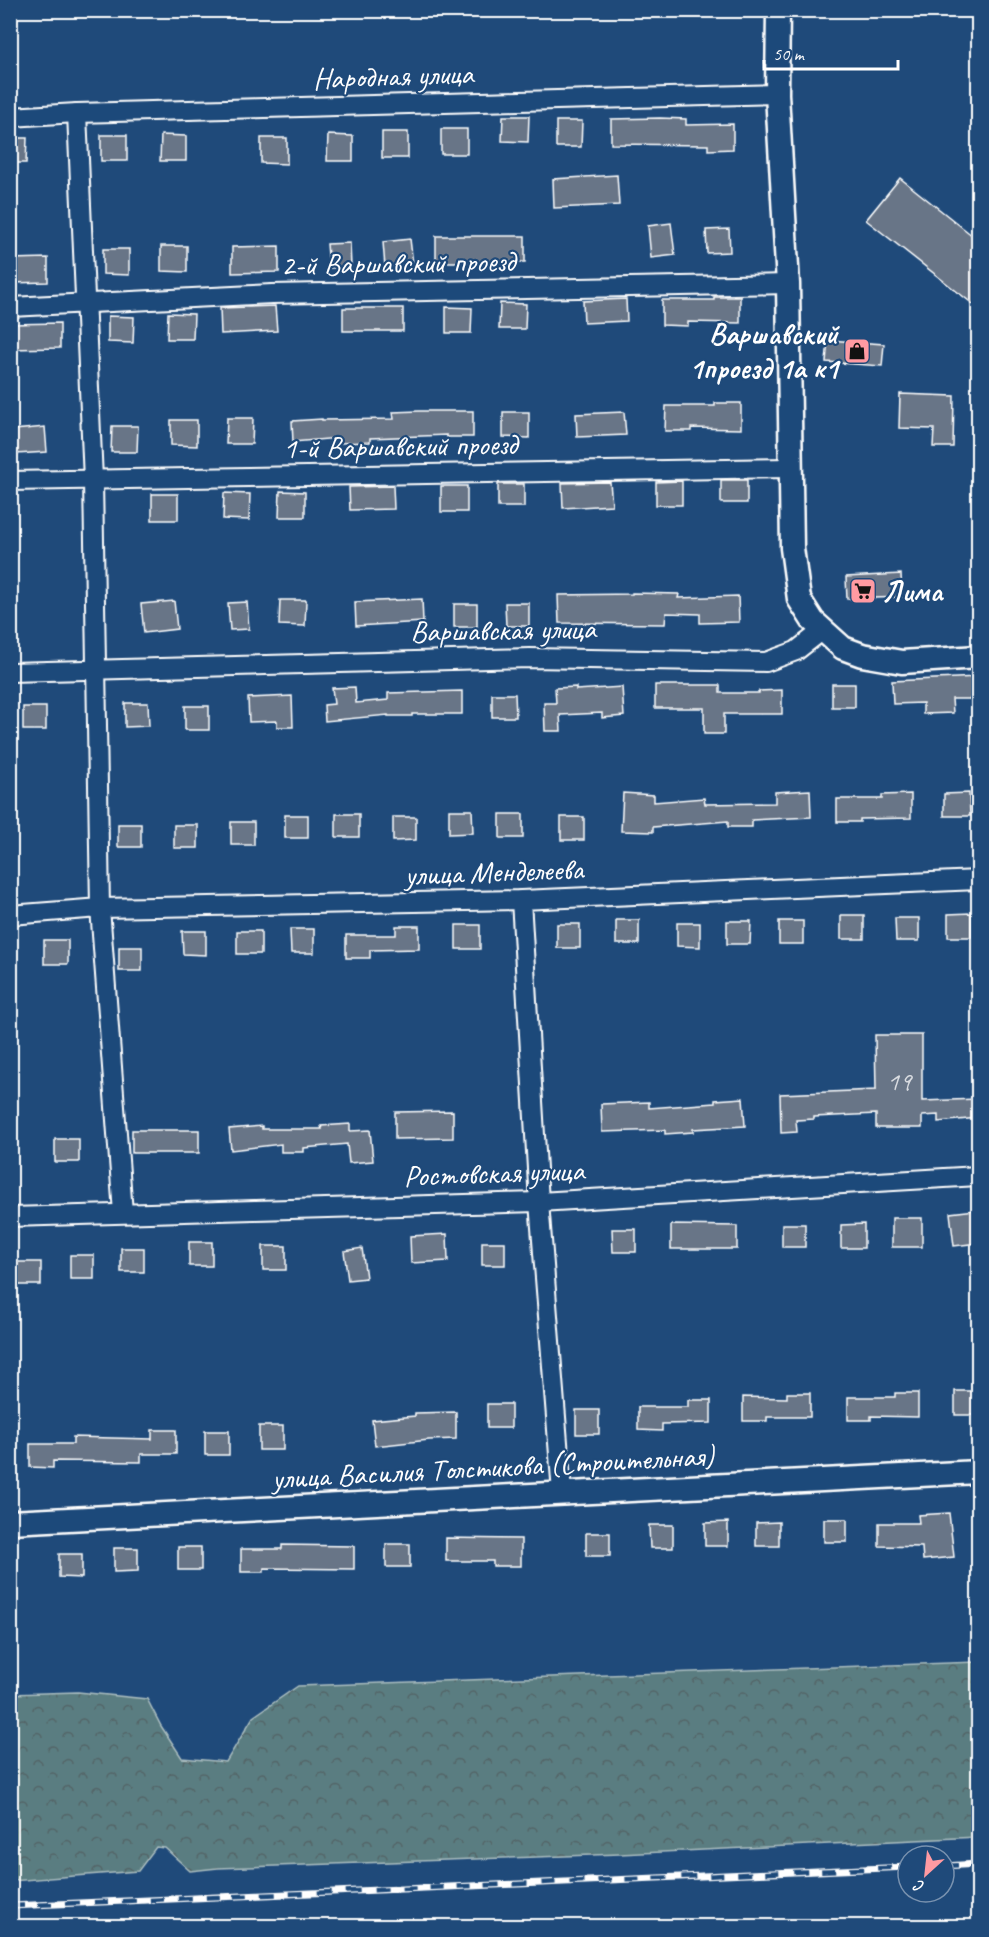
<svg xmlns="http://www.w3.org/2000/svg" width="989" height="1937" font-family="Caveat,sans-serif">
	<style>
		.forest { fill: url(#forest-crowns); stroke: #acbec0; stroke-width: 1.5 }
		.building { fill: #687587; stroke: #fff; stroke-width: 1.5 }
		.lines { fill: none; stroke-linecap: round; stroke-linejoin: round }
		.minor-casing { stroke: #fff; stroke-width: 22 }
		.major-casing { stroke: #fff; stroke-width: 27 }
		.minor { stroke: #1f4a7a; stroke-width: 18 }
		.major { stroke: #1f4a7a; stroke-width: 22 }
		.rail-casing { stroke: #fff; stroke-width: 7 }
		.rail { stroke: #1f4a7a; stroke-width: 4.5; stroke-dasharray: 14; stroke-linecap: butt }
		.labels { text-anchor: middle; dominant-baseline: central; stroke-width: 4.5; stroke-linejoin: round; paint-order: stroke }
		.number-label { font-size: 27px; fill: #d9dce1 }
		.street-label { font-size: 30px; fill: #fff; stroke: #1f4a7a }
		.poi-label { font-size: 30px; font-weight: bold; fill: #fff; stroke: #1f4a7a; text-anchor: end }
	</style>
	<defs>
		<pattern id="forest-crowns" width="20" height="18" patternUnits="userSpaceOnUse" patternTransform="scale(1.5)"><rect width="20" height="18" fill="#5a7d81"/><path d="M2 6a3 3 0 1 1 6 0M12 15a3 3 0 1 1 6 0" fill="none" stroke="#536466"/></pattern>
	</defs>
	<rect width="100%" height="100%" fill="#1f4a7a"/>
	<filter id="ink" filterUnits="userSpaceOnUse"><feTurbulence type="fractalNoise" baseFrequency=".0167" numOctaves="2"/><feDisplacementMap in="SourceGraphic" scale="12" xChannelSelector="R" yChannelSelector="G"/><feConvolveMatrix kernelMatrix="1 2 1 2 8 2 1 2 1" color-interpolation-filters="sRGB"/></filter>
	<g filter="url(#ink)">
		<polygon class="forest" points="978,1662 978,1837 620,1854 218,1868 190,1871 165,1848 156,1847 138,1871 11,1881 11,1694 78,1692 147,1699 161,1726 182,1758 226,1762 253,1717 298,1686"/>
		<g class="building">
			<polygon points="503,116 529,116 528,142 502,141"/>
			<polygon points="660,118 686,119 686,125 733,124 733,149 708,150 708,145 611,144 611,119"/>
			<polygon points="556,121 582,121 581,147 556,147"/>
			<rect x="441" y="129" width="26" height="25"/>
			<rect x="382" y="132" width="26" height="26"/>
			<rect x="101" y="135" width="26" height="26"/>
			<polygon points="161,135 186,136 186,161 160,161"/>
			<polygon points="328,135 353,136 353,161 327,161"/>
			<polygon points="10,138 27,138 26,163 10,163"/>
			<polygon points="261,138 287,138 287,164 261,163"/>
			<polygon points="617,175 619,205 554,208 553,179"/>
			<polygon points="900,178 978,240 978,308 866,220"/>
			<polygon points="671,223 675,255 651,258 648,226"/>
			<polygon points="729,229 730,252 707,253 706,230"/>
			<rect x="436" y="236" width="89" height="26"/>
			<polygon points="410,239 413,264 385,267 383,242"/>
			<polygon points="350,243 351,267 329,268 327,244"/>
			<polygon points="161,246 187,246 187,272 161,271"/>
			<polygon points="279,246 279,272 232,273 232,247"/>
			<polygon points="103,249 129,249 129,275 103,274"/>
			<polygon points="48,258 48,282 10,283 10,259"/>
			<polygon points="714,297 740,297 740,323 688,322 688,326 662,325 662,300 714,300"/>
			<polygon points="626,299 627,321 584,323 583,301"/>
			<polygon points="500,303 526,304 525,329 499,329"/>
			<polygon points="275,306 277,331 221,334 220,308"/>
			<polygon points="446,307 472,308 471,333 446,333"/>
			<rect x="343" y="308" width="60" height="23"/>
			<polygon points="168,313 194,314 193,339 167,339"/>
			<polygon points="108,316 134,317 133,343 108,342"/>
			<polygon points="60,323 60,348 10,349 10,324"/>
			<polygon points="828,340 884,344 882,366 826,362"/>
			<polygon points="900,394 954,396 953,447 933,447 934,429 899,428"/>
			<polygon points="715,403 741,403 741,429 691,428 691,431 665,431 666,406 715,406"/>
			<polygon points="419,411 473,411 473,437 447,437 447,435 370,438 370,442 339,443 339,438 293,442 292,421 322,419 322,420 394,419 393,412"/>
			<polygon points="503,412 529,412 529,438 503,437"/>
			<polygon points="624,412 626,435 577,437 576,414"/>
			<polygon points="227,418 253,418 252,444 226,444"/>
			<polygon points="171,420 197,420 197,446 171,445"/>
			<polygon points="112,426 138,426 137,452 111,452"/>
			<polygon points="45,427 47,452 16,454 14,430"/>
			<rect x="721" y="480" width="26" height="23"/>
			<polygon points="682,481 682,505 656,505 656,482"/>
			<polygon points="610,482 612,505 563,508 562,483"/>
			<rect x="498" y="484" width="26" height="23"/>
			<polygon points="393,486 394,509 350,510 349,487"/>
			<rect x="441" y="486" width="26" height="26"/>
			<polygon points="280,491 305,492 305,517 279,517"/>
			<polygon points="224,493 250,494 249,520 223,519"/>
			<rect x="152" y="494" width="26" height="26"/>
			<polygon points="901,574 902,597 847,599 846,577"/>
			<polygon points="632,593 679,594 678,598 738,596 739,622 700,623 700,614 666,613 665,624 559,623 558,595 632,594"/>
			<polygon points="422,599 423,622 356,626 355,602"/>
			<polygon points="280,600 306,600 305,626 279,625"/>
			<polygon points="174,601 177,629 144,633 141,604"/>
			<polygon points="247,602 249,629 230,630 228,603"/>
			<polygon points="505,603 529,603 529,626 506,626"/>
			<rect x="454" y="604" width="23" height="23"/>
			<polygon points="978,677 978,699 952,699 953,713 923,714 923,703 893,704 892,681"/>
			<rect x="832" y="684" width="23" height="23"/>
			<polygon points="655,685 720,685 720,693 759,693 759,691 782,690 782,714 724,714 724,734 704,734 704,708 655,708"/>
			<polygon points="355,687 356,703 388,700 388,693 462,691 462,714 412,714 412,716 388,716 388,715 325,721 324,705 334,704 332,688"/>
			<polygon points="576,687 576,690 622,687 624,716 602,718 602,713 560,715 561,731 545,731 544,703 556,703 555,688"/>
			<polygon points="492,694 515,694 516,717 492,717"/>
			<polygon points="292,696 293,727 277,727 277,721 249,722 248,698"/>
			<polygon points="125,703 148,703 149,726 125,727"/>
			<rect x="185" y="706" width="24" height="24"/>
			<rect x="23" y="707" width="23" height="23"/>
			<polygon points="810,790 811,817 752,820 752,827 728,827 728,821 653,827 653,832 621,831 623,793 654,795 654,802 704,798 705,804 775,803 775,792"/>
			<polygon points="969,793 970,816 944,816 944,794"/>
			<polygon points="911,794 911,818 860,819 860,822 837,822 837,799 882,799 882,795"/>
			<polygon points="449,810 472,810 473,833 449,834"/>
			<rect x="336" y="814" width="23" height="23"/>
			<rect x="500" y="814" width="23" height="24"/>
			<rect x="285" y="815" width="23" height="23"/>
			<polygon points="393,817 416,817 416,840 393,841"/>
			<rect x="561" y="817" width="23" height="23"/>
			<rect x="231" y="822" width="23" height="23"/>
			<rect x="118" y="824" width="23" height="23"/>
			<rect x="174" y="825" width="24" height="23"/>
			<polygon points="971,913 971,937 948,937 948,914"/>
			<rect x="841" y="915" width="23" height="24"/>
			<polygon points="895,918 919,918 919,941 896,941"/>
			<rect x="616" y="920" width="23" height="24"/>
			<polygon points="727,921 751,921 750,944 727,944"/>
			<rect x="779" y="921" width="24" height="23"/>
			<polygon points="677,923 700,923 700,947 677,946"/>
			<rect x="557" y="924" width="23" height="24"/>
			<rect x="456" y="925" width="24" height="24"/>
			<polygon points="396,926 419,926 419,949 370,950 370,958 346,958 346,935 396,935"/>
			<polygon points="290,929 314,929 314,953 291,953"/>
			<polygon points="182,931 206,931 206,955 183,954"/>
			<rect x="237" y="931" width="24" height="23"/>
			<rect x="44" y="940" width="24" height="24"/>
			<rect x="119" y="947" width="23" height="24"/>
			<polygon points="875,1035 922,1035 922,1101 978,1099 978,1118 938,1122 938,1115 922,1116 922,1128 876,1128 876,1114 814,1117 814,1119 796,1120 797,1132 781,1133 780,1094 876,1090"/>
			<polygon points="743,1098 745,1126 693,1129 693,1132 665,1134 665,1130 602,1132 601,1104 649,1102 649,1108 715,1103 715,1100"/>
			<polygon points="453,1111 453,1138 395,1139 395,1112"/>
			<polygon points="350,1124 350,1131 370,1130 373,1161 349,1163 347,1144 304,1148 304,1152 281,1152 281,1144 231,1150 229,1129 262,1126 262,1129 322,1129 321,1126"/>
			<rect x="132" y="1130" width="67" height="23"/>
			<rect x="55" y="1139" width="24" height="23"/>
			<polygon points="975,1210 978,1243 954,1246 950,1213"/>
			<rect x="892" y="1218" width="30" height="29"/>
			<rect x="782" y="1224" width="23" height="23"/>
			<polygon points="864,1224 864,1248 841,1248 841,1225"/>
			<polygon points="671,1225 737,1226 737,1249 671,1249"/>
			<polygon points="612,1229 636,1229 636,1252 613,1252"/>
			<polygon points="447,1234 448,1261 411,1263 410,1236"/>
			<rect x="189" y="1242" width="23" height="24"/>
			<rect x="482" y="1242" width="23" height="23"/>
			<rect x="263" y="1246" width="23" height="24"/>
			<rect x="121" y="1248" width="23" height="24"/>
			<polygon points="362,1248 366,1278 348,1280 344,1251"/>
			<rect x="70" y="1255" width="24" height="24"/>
			<rect x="17" y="1262" width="24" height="23"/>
			<rect x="955" y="1391" width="23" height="24"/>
			<polygon points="787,1393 810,1393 810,1417 767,1417 767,1421 743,1421 743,1397 787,1398"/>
			<polygon points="895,1393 918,1393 918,1417 871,1416 871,1420 848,1420 848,1397 895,1397"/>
			<polygon points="688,1400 711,1400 711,1423 662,1424 662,1431 638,1430 638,1407 688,1407"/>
			<rect x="487" y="1404" width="24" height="24"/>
			<rect x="576" y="1410" width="23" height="24"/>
			<polygon points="456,1412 456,1439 429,1440 375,1446 372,1420 415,1416 415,1413"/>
			<rect x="259" y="1426" width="24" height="24"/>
			<polygon points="152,1430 176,1430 176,1454 141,1454 141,1462 53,1461 53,1468 30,1467 30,1444 73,1444 73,1437 152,1439"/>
			<rect x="205" y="1431" width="24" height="24"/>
			<polygon points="949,1513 954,1557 923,1560 922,1547 879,1546 879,1523 919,1523 918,1515"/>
			<rect x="824" y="1519" width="23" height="23"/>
			<polygon points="728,1522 728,1546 705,1546 705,1523"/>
			<polygon points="779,1522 779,1546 756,1546 756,1523"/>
			<polygon points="649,1525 673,1525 673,1548 650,1548"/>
			<rect x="586" y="1533" width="24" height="23"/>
			<polygon points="446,1538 521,1539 521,1566 493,1566 493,1561 446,1561"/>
			<rect x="386" y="1544" width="24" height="23"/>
			<polygon points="282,1545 354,1546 354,1569 264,1568 264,1572 241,1572 241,1549 282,1549"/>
			<rect x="178" y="1547" width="23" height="23"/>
			<polygon points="114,1548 138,1548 138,1571 114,1572"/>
			<polygon points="59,1554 82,1554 82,1578 59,1577"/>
		</g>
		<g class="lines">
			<defs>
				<g id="minor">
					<polyline points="77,113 93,480 100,908 123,1213"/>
					<polyline points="10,117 77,113 777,94"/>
					<polyline points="10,307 272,294 788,284"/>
					<polyline points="10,481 791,468"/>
					<polyline points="10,672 530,658 766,662 796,651 823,630"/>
					<polyline points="521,900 539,1202 562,1493"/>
					<polyline points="10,915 100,908 521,900 978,880"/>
					<polyline points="10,1217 539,1202 978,1176"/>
				</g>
				<g id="major">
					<polyline points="778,10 777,94 788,284 792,548 799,599 813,621 843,648 862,655 902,662 978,657"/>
					<polyline points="10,1522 978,1472"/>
				</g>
			</defs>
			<use href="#minor" class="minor-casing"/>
			<use href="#major" class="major-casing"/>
			<use href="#minor" class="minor"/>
			<use href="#major" class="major"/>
			<defs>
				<g id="rail">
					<polyline points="944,1866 978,1864"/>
					<polyline points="10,1906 908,1867"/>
				</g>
			</defs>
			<use href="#rail" class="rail-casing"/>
			<use href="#rail" class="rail"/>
		</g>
	</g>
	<defs>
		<symbol id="shop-square" viewBox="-11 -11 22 22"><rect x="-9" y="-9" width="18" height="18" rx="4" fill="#ff9aa2" stroke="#1f4a7a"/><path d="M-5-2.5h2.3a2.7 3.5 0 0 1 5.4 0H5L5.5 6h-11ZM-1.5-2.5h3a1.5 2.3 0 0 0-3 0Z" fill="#111"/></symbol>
		<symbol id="supermarket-square" viewBox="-11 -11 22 22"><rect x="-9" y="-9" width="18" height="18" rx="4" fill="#ff9aa2" stroke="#1f4a7a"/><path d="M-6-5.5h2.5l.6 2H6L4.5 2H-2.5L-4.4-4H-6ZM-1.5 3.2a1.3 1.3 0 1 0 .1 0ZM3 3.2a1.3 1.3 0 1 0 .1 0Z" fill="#111"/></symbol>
	</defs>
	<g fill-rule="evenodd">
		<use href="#shop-square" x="842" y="336" width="30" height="30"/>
		<use href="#supermarket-square" x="848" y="576" width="30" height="30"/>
	</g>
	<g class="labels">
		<g class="number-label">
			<text x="899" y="1081">19</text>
		</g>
		<g class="street-label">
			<text transform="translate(393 76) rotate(-2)">Народная улица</text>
			<text transform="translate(398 263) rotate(-1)">2-й Варшавский проезд</text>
			<text transform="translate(400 446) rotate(-1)">1-й Варшавский проезд</text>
			<text transform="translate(503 630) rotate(-1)">Варшавская улица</text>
			<text transform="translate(494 872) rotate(-2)">улица Менделеева</text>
			<text transform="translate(494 1173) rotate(-2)">Ростовская улица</text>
			<text transform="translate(493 1467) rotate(-3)">улица Василия Толстикова (Строительная)</text>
		</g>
		<g class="poi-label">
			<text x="838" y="334">Варшавский<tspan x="838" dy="34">1проезд 1а к1</tspan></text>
			<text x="882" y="591" text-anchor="start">Лима</text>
		</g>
	</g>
	<rect width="989" height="1937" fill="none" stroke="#1f4a7a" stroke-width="36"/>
	<rect x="18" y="18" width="953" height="1901" fill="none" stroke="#fff" stroke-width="2" filter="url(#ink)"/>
	<g transform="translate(926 1874) rotate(207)"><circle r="28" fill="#1f4a7a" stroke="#7992af" stroke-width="1.5"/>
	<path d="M0-4.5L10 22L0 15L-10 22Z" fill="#ff9aa2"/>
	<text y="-9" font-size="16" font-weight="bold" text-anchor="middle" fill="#ffffff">С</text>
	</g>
	<path d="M764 60v9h134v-9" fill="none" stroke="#ffffff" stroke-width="3"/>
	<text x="773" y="60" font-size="18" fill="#ffffff" stroke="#1f4a7a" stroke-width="4.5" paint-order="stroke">50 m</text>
</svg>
